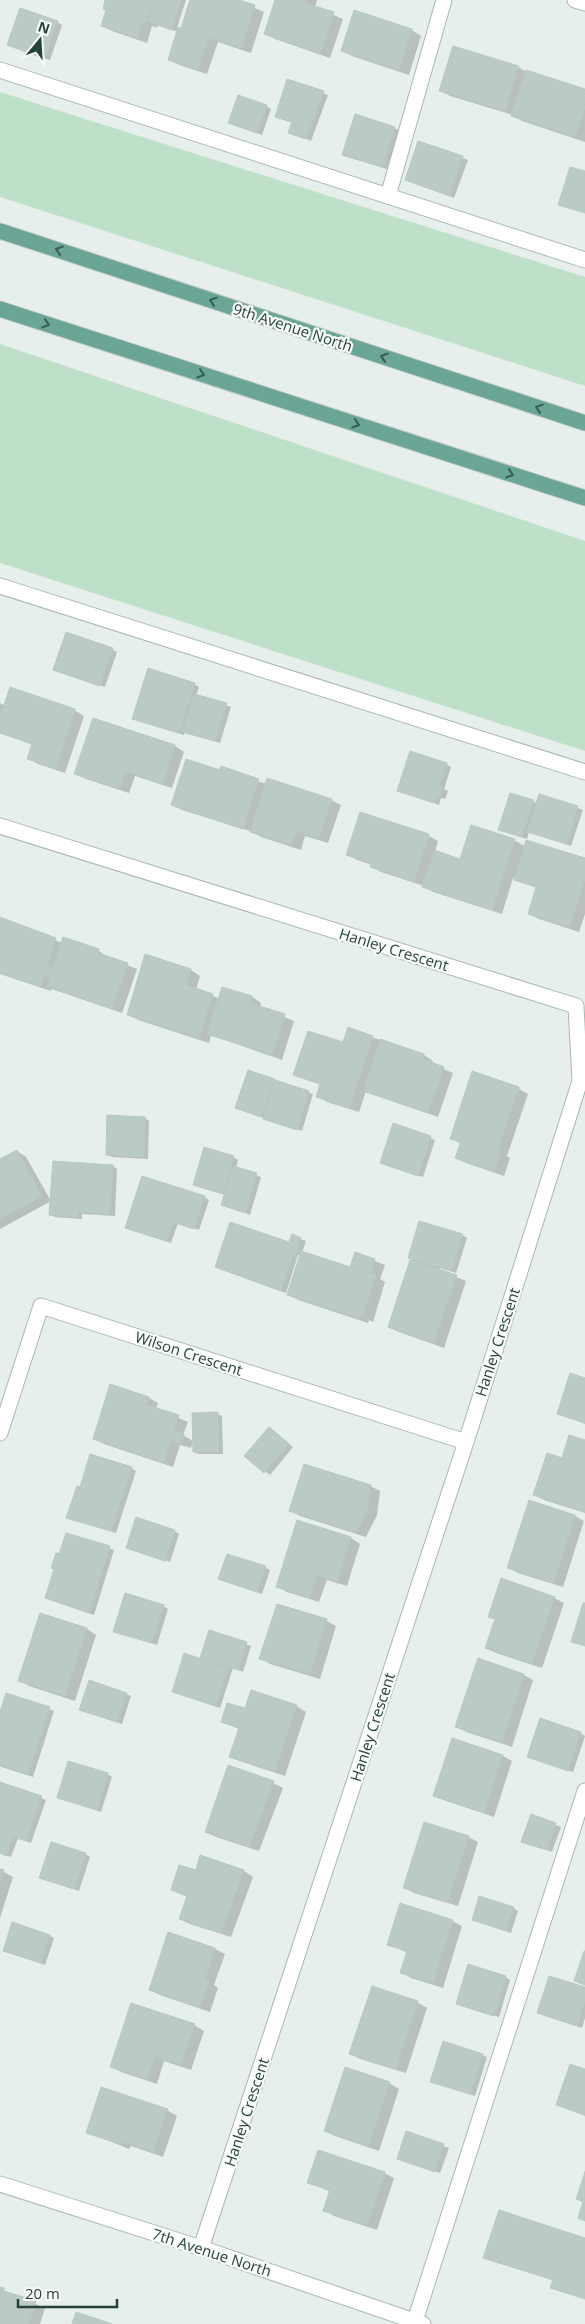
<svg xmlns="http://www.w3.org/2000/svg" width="585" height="2324" font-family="'Open Sans',sans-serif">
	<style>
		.green { fill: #bfe0c8 }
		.shadow { fill: #0003 }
		.building { fill: #bbcac4; stroke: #b8c9c2 }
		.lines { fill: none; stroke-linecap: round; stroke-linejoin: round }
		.minor-casing { stroke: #a8b8b2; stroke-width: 17 }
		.major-casing { stroke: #c2cac8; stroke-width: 17 }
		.minor { stroke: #fff; stroke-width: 15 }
		.major { stroke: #6aa596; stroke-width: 15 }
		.oneway { stroke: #365b51 }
		.labels { text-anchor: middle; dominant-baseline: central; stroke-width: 4.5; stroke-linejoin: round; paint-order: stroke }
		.street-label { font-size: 15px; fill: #24423a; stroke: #f7fbf9 }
	</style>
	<rect width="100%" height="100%" fill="#e6efeb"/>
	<g class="green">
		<polygon points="0,92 585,277 585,386 0,197"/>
		<polygon points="0,344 585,541 585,751 0,563"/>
	</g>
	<g class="shadow">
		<polygon points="107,0 186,0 177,28 182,29 192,0 240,0 240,2 264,12 251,53 218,42 207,74 179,65 169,60 178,32 158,25 157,28 152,26 147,43 112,31 102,26 108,10"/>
		<polygon points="276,0 317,0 315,7 343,19 330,58 275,39 265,34"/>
		<polygon points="355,12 412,30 421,36 409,75 352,56 343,51"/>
		<polygon points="57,22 62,25 50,60 8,45"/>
		<polygon points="518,67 527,72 585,90 585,142 522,121 513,115 450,96 441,90"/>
		<polygon points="323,93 328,95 311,141 289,132 293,123 281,119"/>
		<polygon points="266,106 271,109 262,135 230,123"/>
		<polygon points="394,128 399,130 387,169 348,157"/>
		<polygon points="419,142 468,160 454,198 406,180"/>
		<polygon points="112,649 117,652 105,687 54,670"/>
		<polygon points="194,684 199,687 196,696 231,707 220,743 185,732 184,735 138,721"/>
		<polygon points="0,703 5,706 74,710 84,716 65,773 38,764 29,759 33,745 0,732"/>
		<polygon points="94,720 175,746 184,752 172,788 135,776 129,793 86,779 76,774"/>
		<polygon points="446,764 451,767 444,789 448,791 445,799 441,798 439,805 399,790"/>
		<polygon points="221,772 331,800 341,805 328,843 305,836 301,850 261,837 253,832 182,810 173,805"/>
		<polygon points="540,795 583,810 571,846 529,832 527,839 500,830 533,801 537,804"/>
		<polygon points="361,814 429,836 438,841 435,852 461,860 514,840 526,847 585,860 585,914 579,932 539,919 529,914 537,888 513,878 502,914 433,892 424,886 381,872 372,867 372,865 357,860 348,854"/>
		<polygon points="0,918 62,943 98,950 107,957 137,969 122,1013 52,988 51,991 0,974"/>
		<polygon points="191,970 200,976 196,989 220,999 252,997 261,1003 260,1007 294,1021 282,1060 211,1035 209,1043 138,1020 129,1014"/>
		<polygon points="348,1029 424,1055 433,1061 432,1064 453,1073 438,1117 366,1091 359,1112 327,1102 318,1096 321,1085 295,1074 343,1044"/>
		<polygon points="274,1081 313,1094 302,1131 241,1110"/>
		<polygon points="518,1088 528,1094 507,1156 510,1158 504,1176 466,1163 457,1158 461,1144 451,1138"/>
		<polygon points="145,1118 149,1121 148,1159 112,1157 107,1154"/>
		<polygon points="394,1125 435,1140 423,1177 381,1163"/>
		<polygon points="17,1151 26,1157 51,1201 0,1229 0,1160"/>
		<polygon points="233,1157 238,1160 236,1168 261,1177 250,1215 223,1204 226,1195 195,1184"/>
		<polygon points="113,1166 117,1169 115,1216 82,1214 82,1219 55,1217 50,1214"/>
		<polygon points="204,1197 209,1200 199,1230 178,1223 171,1243 131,1230"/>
		<polygon points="462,1235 467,1238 456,1273 440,1268 439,1270 466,1281 444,1348 399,1332 389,1327 412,1259"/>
		<polygon points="293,1236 306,1241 302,1253 351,1268 356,1254 385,1265 380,1279 385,1282 373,1322 369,1320 368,1323 298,1300 288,1294 301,1256 298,1255 286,1293 221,1269 290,1244"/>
		<polygon points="585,1379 585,1424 558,1413"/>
		<polygon points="149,1398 158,1403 156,1409 188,1422 183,1435 193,1441 191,1448 180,1445 173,1467 104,1444 94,1439"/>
		<polygon points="217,1414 222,1416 223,1454 199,1454 194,1452"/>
		<polygon points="274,1431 293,1447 270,1475 246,1456"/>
		<polygon points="585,1442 585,1513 544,1500 535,1495 562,1460"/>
		<polygon points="131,1468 136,1471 116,1533 68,1518 81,1488"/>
		<polygon points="370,1486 380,1491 377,1515 366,1537 300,1516 290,1510"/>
		<polygon points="529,1502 575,1516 584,1521 563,1587 518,1573 509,1568"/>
		<polygon points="298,1521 351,1538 360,1544 347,1586 327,1580 319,1602 287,1592 277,1586"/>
		<polygon points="174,1531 179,1534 170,1562 128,1548"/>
		<polygon points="67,1534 114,1550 94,1615 47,1598"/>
		<polygon points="265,1567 270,1570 262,1594 224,1581"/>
		<polygon points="554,1598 564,1603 542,1668 496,1653 487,1648 496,1620 490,1617"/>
		<polygon points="278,1605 327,1621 336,1626 320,1679 270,1664 261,1658"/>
		<polygon points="163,1606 168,1609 157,1645 115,1631"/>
		<polygon points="41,1614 87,1629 96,1635 75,1701 29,1686 20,1680"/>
		<polygon points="209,1632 251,1646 243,1672 233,1668 220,1708 174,1692 201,1660"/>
		<polygon points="478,1660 524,1675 533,1680 512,1747 466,1732 457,1726"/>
		<polygon points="126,1694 131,1696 122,1724 81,1710"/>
		<polygon points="296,1706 306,1712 285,1776 240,1761 231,1756 239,1729 223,1722 245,1710"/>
		<polygon points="49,1709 54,1711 33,1777 0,1766 0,1716"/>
		<polygon points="580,1733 585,1736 573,1772 533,1759"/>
		<polygon points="503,1756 512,1761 494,1817 444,1800 435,1795"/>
		<polygon points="107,1774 112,1777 101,1812 58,1797"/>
		<polygon points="0,1783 46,1800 31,1843 18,1838 11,1857 0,1853"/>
		<polygon points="273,1783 283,1788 259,1851 216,1837 207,1832"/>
		<polygon points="532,1816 561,1827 552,1852 528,1844"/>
		<polygon points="468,1837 478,1842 458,1906 414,1893 405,1888"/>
		<polygon points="85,1854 90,1857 79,1891 46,1880"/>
		<polygon points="201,1857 244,1871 253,1877 231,1937 190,1924 180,1919 188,1897 172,1890 196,1872"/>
		<polygon points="0,1870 13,1877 0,1918"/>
		<polygon points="513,1908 518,1911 511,1933 473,1919"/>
		<polygon points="452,1921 462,1926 443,1988 411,1978 402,1972 408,1953 389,1944"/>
		<polygon points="169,1934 215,1949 225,1954 214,1985 218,1988 210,2012 160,1995 151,1990"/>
		<polygon points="50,1936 54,1938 45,1965 5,1951"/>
		<polygon points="505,1977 510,1980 499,2017 457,2003"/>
		<polygon points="372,1987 418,2003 427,2008 406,2073 360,2059 351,2053"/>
		<polygon points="585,1988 585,2018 582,2028 538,2013"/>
		<polygon points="194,2025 204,2031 191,2070 164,2061 157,2084 121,2072 111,2066"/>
		<polygon points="482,2055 487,2057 475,2096 431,2081"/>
		<polygon points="585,2070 585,2116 558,2105"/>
		<polygon points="389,2083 399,2089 379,2151 335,2136 325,2131"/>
		<polygon points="167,2110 177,2116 163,2157 131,2146 129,2149 87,2132"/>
		<polygon points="407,2133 449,2148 440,2173 398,2158"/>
		<polygon points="384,2173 394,2178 377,2230 334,2216 325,2210 331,2192 309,2183"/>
		<polygon points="0,2289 45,2308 40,2324 0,2324"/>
	</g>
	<g class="building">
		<polygon points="105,0 155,0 147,23 142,22 137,38 101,26 106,10 103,9"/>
		<polygon points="156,0 181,0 172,30 149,22"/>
		<polygon points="190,0 239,0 255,5 242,48 208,38 198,70 168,60 178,27 181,28"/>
		<polygon points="275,0 306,0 305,3 334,12 320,54 264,34"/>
		<polygon points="20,8 58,21 45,59 7,45"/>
		<polygon points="354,10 412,29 399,70 341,51"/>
		<polygon points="453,46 519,66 505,111 439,91"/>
		<polygon points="526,70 585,89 585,108 575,137 511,116"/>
		<polygon points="287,79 324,91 306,139 288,133 292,122 275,117"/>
		<polygon points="238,95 267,105 257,133 228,123"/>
		<polygon points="355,114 395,127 382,167 342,155"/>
		<polygon points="418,141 463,156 450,196 405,180"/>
		<polygon points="570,167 585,171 585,213 558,205"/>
		<polygon points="66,632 113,648 100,686 53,670"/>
		<polygon points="148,668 195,683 179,733 132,719"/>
		<polygon points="10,687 75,709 56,769 27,759 32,744 0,733 0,717"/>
		<polygon points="194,694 227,703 215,741 182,732"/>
		<polygon points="93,718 175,745 163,784 125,771 119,789 74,774"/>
		<polygon points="410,751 447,763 439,786 443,787 440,797 436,796 434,803 397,791"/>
		<polygon points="186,759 220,770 221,766 259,779 243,829 171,805"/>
		<polygon points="267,778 332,799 319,839 296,831 291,845 250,832"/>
		<polygon points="510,793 534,800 522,837 498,830"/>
		<polygon points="539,794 578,806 567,844 527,832"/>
		<polygon points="360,812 429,834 414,882 370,867 371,863 346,855"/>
		<polygon points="471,825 515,839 492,910 422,887 434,850 460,859"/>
		<polygon points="526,840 585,858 585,878 570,927 528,914 536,887 514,880"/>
		<polygon points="0,917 56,938 41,986 0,973"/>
		<polygon points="63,937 99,949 98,953 128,963 112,1009 47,987 50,978 45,976 48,966 53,968"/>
		<polygon points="145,954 191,969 186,985 213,994 199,1038 127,1015"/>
		<polygon points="222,987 252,996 250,1003 285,1014 272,1055 207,1034"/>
		<polygon points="348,1027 373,1036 350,1108 316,1097 320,1084 293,1075 308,1031 343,1042"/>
		<polygon points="380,1039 424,1054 423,1059 444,1067 428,1113 363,1091"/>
		<polygon points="248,1070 275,1079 261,1117 235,1108"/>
		<polygon points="472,1071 519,1087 498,1150 501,1151 494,1172 455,1158 461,1142 450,1139"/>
		<polygon points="275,1080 309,1091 297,1130 263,1119"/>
		<polygon points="107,1115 145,1117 144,1157 106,1155"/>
		<polygon points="393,1123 431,1136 418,1176 380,1163"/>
		<polygon points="204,1147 234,1156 223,1194 193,1185"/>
		<polygon points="17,1150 42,1196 0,1219 0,1159"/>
		<polygon points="53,1161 113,1165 110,1214 78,1212 78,1217 49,1215"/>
		<polygon points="233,1166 257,1173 245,1213 221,1205"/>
		<polygon points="142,1176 205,1196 194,1229 173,1222 167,1241 125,1228"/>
		<polygon points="419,1221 463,1234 452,1271 408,1258"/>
		<polygon points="230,1222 289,1242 292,1234 301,1238 296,1255 293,1254 281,1291 215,1267"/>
		<polygon points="301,1251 350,1267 355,1252 375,1259 371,1273 376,1275 363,1317 359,1316 359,1318 287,1295"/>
		<polygon points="410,1260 457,1275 434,1343 388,1327"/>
		<polygon points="570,1373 585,1378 585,1423 557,1414"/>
		<polygon points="110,1384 149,1397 147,1405 179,1415 174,1431 184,1434 181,1444 171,1440 164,1463 93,1439"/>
		<polygon points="218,1412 219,1452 193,1452 192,1413"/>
		<polygon points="269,1427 289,1444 264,1473 244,1456"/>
		<polygon points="569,1435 585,1440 585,1512 533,1495 547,1453 562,1458"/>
		<polygon points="90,1454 132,1467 111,1531 66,1518 77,1486 80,1487"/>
		<polygon points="304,1464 371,1485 368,1510 356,1532 289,1511"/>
		<polygon points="529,1500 575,1515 554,1583 507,1568"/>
		<polygon points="136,1517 175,1530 165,1561 126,1548"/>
		<polygon points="297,1520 351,1537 337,1582 317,1575 310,1598 276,1587"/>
		<polygon points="66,1533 110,1546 89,1613 45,1598 54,1569 51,1568 56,1553 59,1554"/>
		<polygon points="227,1554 266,1566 257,1592 218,1579"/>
		<polygon points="501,1578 555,1597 532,1664 485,1648 495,1619 488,1617"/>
		<polygon points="125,1593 164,1605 152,1643 113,1632"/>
		<polygon points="583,1603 585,1603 585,1646 571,1642"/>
		<polygon points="277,1604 327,1619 310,1674 259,1659"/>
		<polygon points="40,1613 87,1628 65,1696 18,1681"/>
		<polygon points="209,1630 247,1642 239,1670 200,1658"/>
		<polygon points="184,1653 228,1668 216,1706 172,1692"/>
		<polygon points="478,1658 524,1674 502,1742 455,1727"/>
		<polygon points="89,1680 127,1693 117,1722 79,1710"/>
		<polygon points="251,1690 297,1705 275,1772 229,1757 239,1728 221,1722 227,1703 245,1708"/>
		<polygon points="6,1693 50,1707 28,1775 0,1766 0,1712"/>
		<polygon points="540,1718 581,1732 568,1771 527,1757"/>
		<polygon points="452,1738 503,1755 484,1813 433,1796"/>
		<polygon points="68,1761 108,1773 97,1810 57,1798"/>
		<polygon points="228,1765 274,1781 249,1847 205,1832"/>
		<polygon points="0,1782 42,1796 26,1841 13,1837 6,1856 0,1853"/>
		<polygon points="531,1814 556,1823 547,1850 521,1842"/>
		<polygon points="424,1822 469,1836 448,1902 403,1888"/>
		<polygon points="51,1842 86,1853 74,1889 39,1878"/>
		<polygon points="200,1855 244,1870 221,1933 179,1919 187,1896 171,1890 179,1865 196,1870"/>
		<polygon points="0,1869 4,1870 0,1883"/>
		<polygon points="479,1896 514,1907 506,1931 472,1920"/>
		<polygon points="400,1903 453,1920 433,1983 400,1973 407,1951 387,1945"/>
		<polygon points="12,1922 50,1935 41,1963 3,1951"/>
		<polygon points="168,1932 215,1948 205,1980 209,1981 200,2008 149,1990"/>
		<polygon points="584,1951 585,1951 585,1985 574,1981"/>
		<polygon points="468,1964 506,1976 494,2016 456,2004"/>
		<polygon points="549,1976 585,1987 585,2001 577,2026 537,2013"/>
		<polygon points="372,1986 418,2001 396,2069 349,2054"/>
		<polygon points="131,2003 195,2024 181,2065 155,2057 147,2079 110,2067"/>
		<polygon points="443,2041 483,2054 470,2094 430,2082"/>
		<polygon points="570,2064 585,2069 585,2115 556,2105"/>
		<polygon points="345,2067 390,2082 369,2146 324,2131"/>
		<polygon points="101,2087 168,2109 153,2152 121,2142 120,2144 86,2133"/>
		<polygon points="406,2131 444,2144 435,2172 397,2159"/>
		<polygon points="318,2150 385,2172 367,2225 323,2211 330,2190 307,2183"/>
		<polygon points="585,2172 585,2171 585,2221 578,2218 583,2202 576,2199"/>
		<polygon points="499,2210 585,2238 585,2299 550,2288 553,2280 483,2258"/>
		<polygon points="0,2287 4,2288 4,2291 36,2301 29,2324 0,2324"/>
		<polygon points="76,2312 112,2324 72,2324"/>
	</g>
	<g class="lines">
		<defs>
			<g id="minor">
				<polyline points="575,0 585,3"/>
				<polyline points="0,70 585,260"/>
				<polyline points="388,196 444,0"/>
				<polyline points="0,586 585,772"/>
				<polyline points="0,826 576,1006 580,1081 466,1442 201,2248"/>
				<polyline points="0,1433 41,1306 466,1442"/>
				<polyline points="0,2184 201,2248 423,2324"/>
				<polyline points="414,2324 585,1791"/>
			</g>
			<g id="major">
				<polyline points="0,231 585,423"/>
				<polyline points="0,309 585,498"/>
			</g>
		</defs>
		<use href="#minor" class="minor-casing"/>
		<use href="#major" class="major-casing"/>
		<use href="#minor" class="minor"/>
		<use href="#major" class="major"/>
	</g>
	<defs><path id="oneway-chevron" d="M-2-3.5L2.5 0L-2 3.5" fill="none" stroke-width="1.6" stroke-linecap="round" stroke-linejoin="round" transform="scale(1.25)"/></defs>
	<g class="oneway">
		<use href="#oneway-chevron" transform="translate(59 250) rotate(-162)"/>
		<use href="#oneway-chevron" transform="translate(213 301) rotate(-162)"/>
		<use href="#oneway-chevron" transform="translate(46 324) rotate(18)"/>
		<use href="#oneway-chevron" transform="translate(384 357) rotate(-162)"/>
		<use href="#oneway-chevron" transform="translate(201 374) rotate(18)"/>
		<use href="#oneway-chevron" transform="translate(539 408) rotate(-162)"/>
		<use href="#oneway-chevron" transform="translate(356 424) rotate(18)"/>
		<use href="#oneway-chevron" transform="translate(510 474) rotate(18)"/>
	</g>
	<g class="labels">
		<g class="street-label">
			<text transform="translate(293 327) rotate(18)">9th Avenue North</text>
			<text transform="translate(394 949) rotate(17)">Hanley Crescent</text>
			<text transform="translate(497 1342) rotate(-72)">Hanley Crescent</text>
			<text transform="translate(189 1353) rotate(18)">Wilson Crescent</text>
			<text transform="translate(372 1727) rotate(-72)">Hanley Crescent</text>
			<text transform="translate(246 2112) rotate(-72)">Hanley Crescent</text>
			<text transform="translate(212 2252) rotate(18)">7th Avenue North</text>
		</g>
	</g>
	<g transform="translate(40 40) rotate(18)" stroke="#f7fbf9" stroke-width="4" paint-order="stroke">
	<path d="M0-4L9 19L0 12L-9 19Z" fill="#24423a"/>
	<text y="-8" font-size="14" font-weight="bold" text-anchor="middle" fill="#24423a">N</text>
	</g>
	<path d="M18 2299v8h99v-8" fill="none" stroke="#24423a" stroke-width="2.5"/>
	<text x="25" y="2299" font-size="15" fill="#24423a" stroke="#f7fbf9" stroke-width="4" paint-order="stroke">20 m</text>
</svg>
